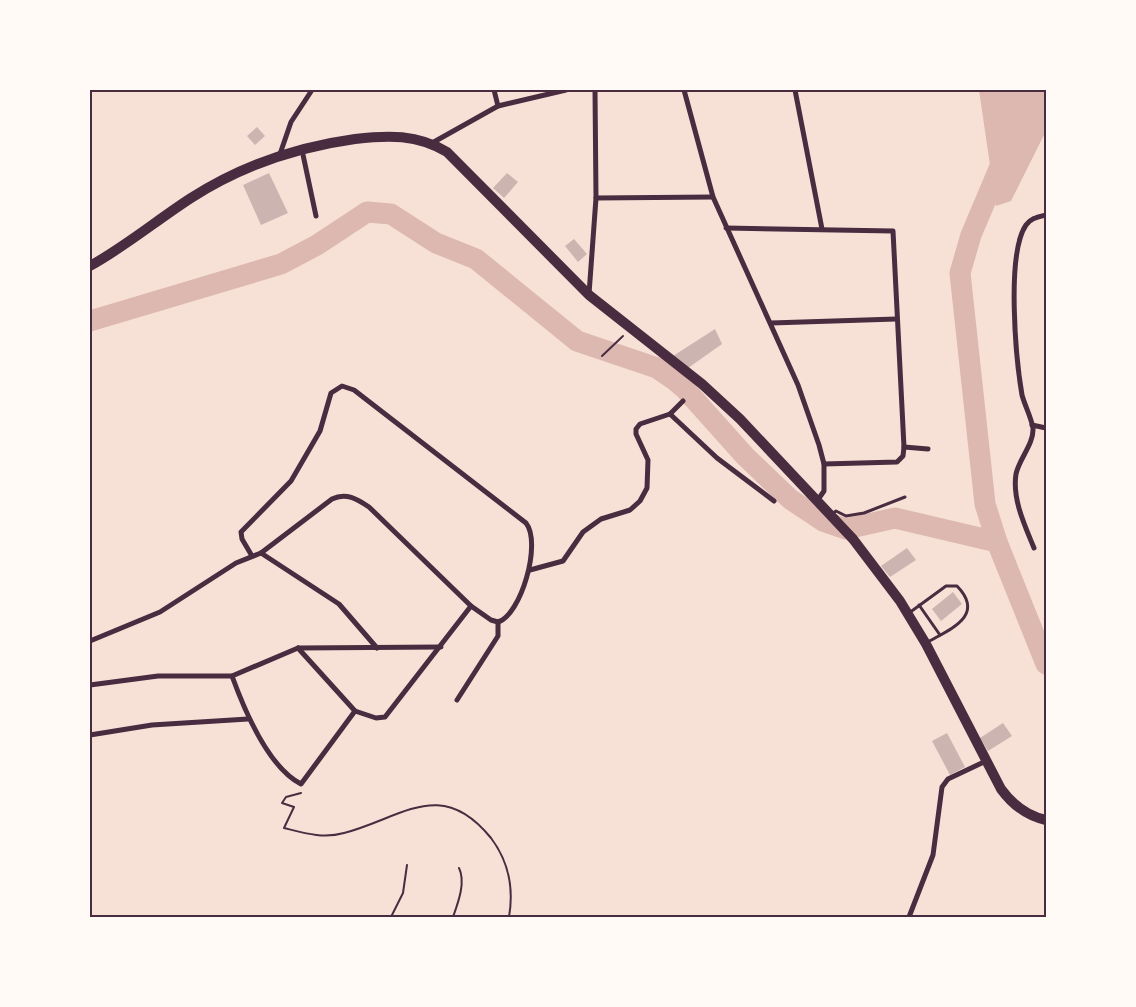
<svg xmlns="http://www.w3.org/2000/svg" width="1136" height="1007" font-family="'Source Sans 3',sans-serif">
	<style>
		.water { fill: #dcb8b0 }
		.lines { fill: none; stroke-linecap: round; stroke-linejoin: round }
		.river { stroke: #dcb8b0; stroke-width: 21 }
		.building { fill: #ccb4b1 }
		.path { stroke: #4a2c40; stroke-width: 2 }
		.service { stroke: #4a2c40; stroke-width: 3 }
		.minor { stroke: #4a2c40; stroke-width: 5 }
		.primary { stroke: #4a2c40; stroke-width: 10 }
		.neatline { fill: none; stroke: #4a2c40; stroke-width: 2 }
	</style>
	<rect width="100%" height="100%" fill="#f7e1d7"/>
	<polygon class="water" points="979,90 1046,90 1046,131 1011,201 996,206 990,190 991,172"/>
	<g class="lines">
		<g class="river">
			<polyline points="1001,164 971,235 960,273 985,504 997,542 1046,664"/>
			<polyline points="90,321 281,264 317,245 367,212 391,214 436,243 476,259 577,341 657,368 673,379 685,389 745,456 790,499 823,521 846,529 895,518 997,542"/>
		</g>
	</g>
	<g class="building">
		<polygon points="257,127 265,136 255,145 247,136"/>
		<polygon points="269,173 288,213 261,225 243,185"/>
		<polygon points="507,173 518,182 504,198 493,188"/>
		<polygon points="574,239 587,254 578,262 565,246"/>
		<polygon points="715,329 722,344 688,368 673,356"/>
		<polygon points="907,548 916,560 890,577 881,566"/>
		<polygon points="953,592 962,604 941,621 932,609"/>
		<polygon points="1003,723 1012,736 988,751 980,738"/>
		<polygon points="947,733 965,767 950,775 932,741"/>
	</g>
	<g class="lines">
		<g class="path">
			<polyline points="602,356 623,336"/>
			<path d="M301,793l-15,4 -4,6 12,4 -10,21c20,5 39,11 60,5 58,-15 97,-57 147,5 18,24 23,50 18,79"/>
			<polyline points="391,917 403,893 407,865"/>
			<path d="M453,917c5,-14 13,-35 6,-49"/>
		</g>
		<g class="service">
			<polyline points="832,514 836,511 846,516 864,513 905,497"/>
			<polyline points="919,605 940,635"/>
			<path d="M909,613l37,-27h11c29,30 -7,43 -31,57"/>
		</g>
		<g class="minor">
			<polyline points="494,90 498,106"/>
			<polyline points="684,90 713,197 798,385 819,445 824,464 824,491 817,501"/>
			<polyline points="795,90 822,229"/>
			<polyline points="432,143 498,106 566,90"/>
			<polyline points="302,150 316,216"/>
			<polyline points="280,154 291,122 312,90"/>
			<polyline points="596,198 713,197"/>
			<polyline points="726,228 893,231 904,447 903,456 897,462 824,464"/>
			<polyline points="589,294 596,198 595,90"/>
			<polyline points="771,323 896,319"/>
			<polyline points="670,414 717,458 774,501"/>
			<polyline points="1032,425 1046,428"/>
			<polyline points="904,447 928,449"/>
			<path d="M1034,548c-9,-22 -22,-49 -18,-74 3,-15 18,-30 17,-46 -2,-11 -8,-22 -11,-33 -6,-35 -16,-141 4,-170 5,-7 12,-8 20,-10"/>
			<polyline points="261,553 339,604 377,648"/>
			<polyline points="530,570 563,561 583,532 601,519 630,510 640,501 647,488 648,460 636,434 636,429 640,424 670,414 683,401"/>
			<path d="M90,641l70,-29 76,-49 25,-10 71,-54c14,-7 25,0 37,8l102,99 20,14 7,2c23,-7 44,-79 28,-99l-172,-133 -12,-4 -11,7 -11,38 -29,50 -50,51 1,7 10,17"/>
			<polyline points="298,648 355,711 376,718 385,717 471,606"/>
			<path d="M232,676c12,33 36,91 69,108l54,-73"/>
			<polyline points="90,685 158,676 232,676 298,648 441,647"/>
			<polyline points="457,700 498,636 498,622"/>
			<polyline points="90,735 152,725 248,719"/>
			<polyline points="909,917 933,855 942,787 948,779 986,761"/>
		</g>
		<path class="primary" d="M90,266c36,-20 67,-46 101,-68 50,-32 105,-51 164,-59 33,-4 62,-5 92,13l142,143 113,89 38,35 113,120 47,62 26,43 75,145c11,15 26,27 45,31"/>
	</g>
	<rect width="1136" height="1007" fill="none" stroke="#fffaf5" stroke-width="182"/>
	<rect x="91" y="91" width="954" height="825" class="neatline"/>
</svg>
